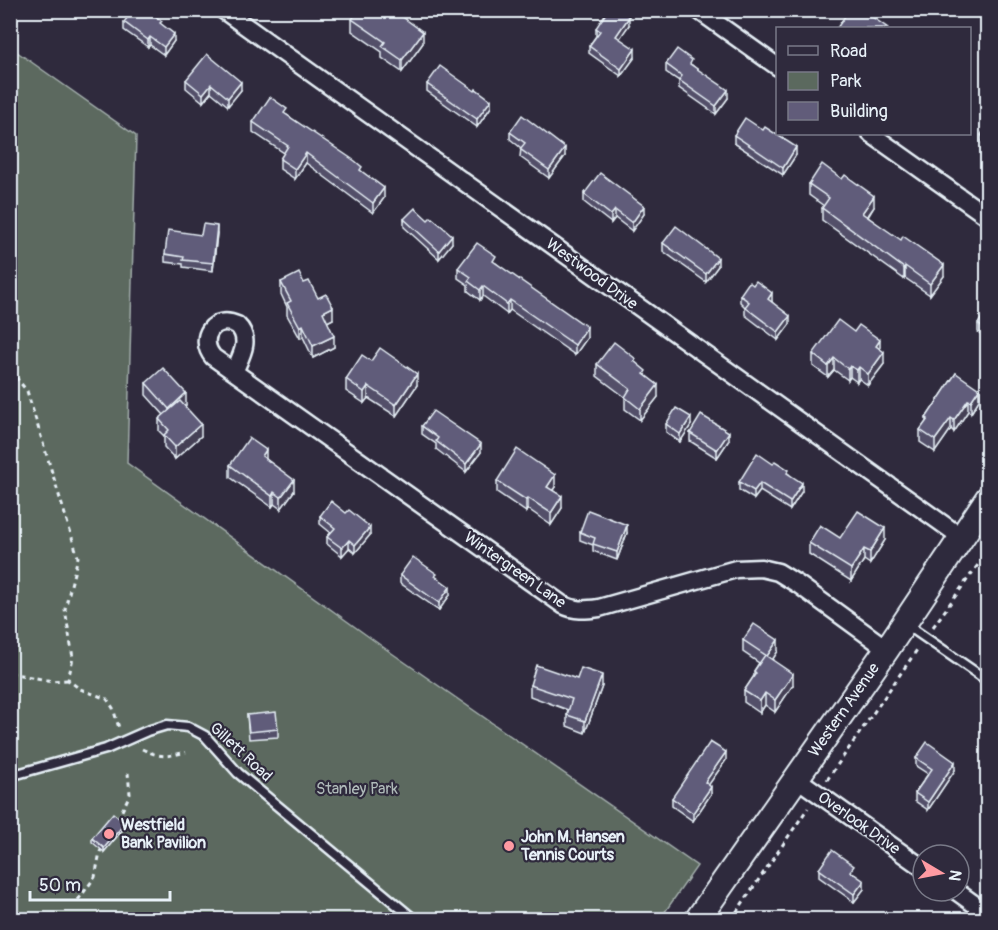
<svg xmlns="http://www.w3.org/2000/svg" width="998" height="930" font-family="Pangolin,sans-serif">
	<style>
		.green { fill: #5b695e; stroke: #a2adab; stroke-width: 1.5 }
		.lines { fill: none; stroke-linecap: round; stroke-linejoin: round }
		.lane-casing { stroke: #e8f1f8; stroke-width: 13 }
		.street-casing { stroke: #e8f1f8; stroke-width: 21 }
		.secondary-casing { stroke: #e8f1f8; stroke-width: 28 }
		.path { stroke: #e8f1f8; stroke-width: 3; stroke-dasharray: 4.5 4.5; stroke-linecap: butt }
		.lane { stroke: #2f2a3d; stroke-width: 8 }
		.street { stroke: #2f2a3d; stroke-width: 16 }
		.secondary { stroke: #2f2a3d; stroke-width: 24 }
		.wall { fill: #534f69; stroke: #e8f1f8; stroke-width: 1.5 }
		.shaded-wall { fill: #444055; stroke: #e8f1f8; stroke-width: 1.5 }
		.building { fill: #615c7a; stroke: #e8f1f8; stroke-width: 1.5 }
		.poi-dot { fill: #ff9aa2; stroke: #2f2a3d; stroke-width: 2 }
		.labels { text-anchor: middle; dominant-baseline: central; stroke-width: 4.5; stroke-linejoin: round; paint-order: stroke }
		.street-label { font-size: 16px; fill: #e8f1f8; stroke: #2f2a3d }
		.park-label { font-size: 16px; fill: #b0bbba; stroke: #2f2a3d }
		.poi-label { font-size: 16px; font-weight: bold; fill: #e8f1f8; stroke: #2f2a3d; text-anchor: start }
	</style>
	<rect width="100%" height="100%" fill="#2f2a3d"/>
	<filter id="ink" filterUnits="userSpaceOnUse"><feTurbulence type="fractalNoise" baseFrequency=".0167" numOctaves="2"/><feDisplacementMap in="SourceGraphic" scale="12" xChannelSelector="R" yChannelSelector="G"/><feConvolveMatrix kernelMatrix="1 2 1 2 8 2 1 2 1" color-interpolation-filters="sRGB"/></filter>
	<g filter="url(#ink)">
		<polygon class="green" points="10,47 136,136 127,463 383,647 697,866 660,919 11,919"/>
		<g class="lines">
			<defs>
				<g id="lane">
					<polyline points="907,625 988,681"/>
					<polyline points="10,776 106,749 147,731 167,725 188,727 205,736 238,773 415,920"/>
				</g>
				<g id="street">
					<polyline points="223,10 961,537"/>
					<polyline points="698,10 778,67"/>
					<polyline points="871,134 988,217"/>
					<path d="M234,372c7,-16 18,-33 3,-47 -23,-11 -40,13 -24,32l350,248c12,6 22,5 36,3l137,-39 25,-1 17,4 21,13 88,64"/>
					<polyline points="796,778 923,868"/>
					<polyline points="956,891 988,914"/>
				</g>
				<polyline id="secondary" points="697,920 887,649 988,498"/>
			</defs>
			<use href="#lane" class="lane-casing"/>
			<use href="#street" class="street-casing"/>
			<use href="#secondary" class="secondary-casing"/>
			<g class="path">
				<polyline points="10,370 27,391 78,557 65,609 73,658 68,680 80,689 107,699 113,708 119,728"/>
				<polyline points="933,627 988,551"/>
				<polyline points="10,673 52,681 68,680"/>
				<path d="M142,749c19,9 24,8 44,3"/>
				<polyline points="827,780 919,647"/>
				<polyline points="118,819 130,794 128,773"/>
				<polyline points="78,900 95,877 100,852 103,846"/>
				<polyline points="731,920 808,808"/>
			</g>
			<use href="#lane" class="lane"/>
			<use href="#street" class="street"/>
			<use href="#secondary" class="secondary"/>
		</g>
		<g class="wall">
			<polygon points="394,11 423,43 402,72 382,58 382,52 352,31 352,19"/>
			<polygon points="124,22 162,25 174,41 164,55 150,45 148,47 124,30"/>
			<polygon points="629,25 619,38 635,57 621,76 589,53 589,46 596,36 596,28"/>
			<polygon points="666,64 692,65 728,98 716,114 679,88 679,81 666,72"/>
			<polygon points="186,80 241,90 228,106 211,92 203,102 186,88"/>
			<polygon points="427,84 491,107 477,127 427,91"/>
			<polygon points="287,115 362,172 384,198 373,213 306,163 295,179 280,169 280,159 284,153 253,132 253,122"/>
			<polygon points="987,126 987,147 981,142 981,135"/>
			<polygon points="510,132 565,156 549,178 520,157 521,148 510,139"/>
			<polygon points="734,135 796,155 783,175 734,143"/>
			<polygon points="809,184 874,207 868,217 944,276 930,295 905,278 904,279 822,220 822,208 824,206 809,195"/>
			<polygon points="584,194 644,214 632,231 615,218 611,223 584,202"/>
			<polygon points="404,219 452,243 439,259 404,227"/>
			<polygon points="217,233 213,271 183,267 183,264 165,262 165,254 201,235"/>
			<polygon points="663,243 718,266 706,282 663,251"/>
			<polygon points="496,263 587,338 575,355 510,310 507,314 483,296 480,300 468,291 468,285 458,278 458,268"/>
			<polygon points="281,282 304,283 318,298 333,319 327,322 334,347 313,358 303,337 300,338 287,315 287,307 281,294"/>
			<polygon points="740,295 772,301 772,302 790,324 778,340 745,315 745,307 740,302"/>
			<polygon points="987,310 987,339 978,332 978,324"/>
			<polygon points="854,332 880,349 884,364 868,385 859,379 857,382 850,377 848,380 834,370 828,377 813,366 813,354"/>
			<polygon points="371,361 417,385 396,416 368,398 364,403 346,391 346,379"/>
			<polygon points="636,363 646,376 658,397 640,420 625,409 625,397 597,376 597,364"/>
			<polygon points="956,373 979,400 971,413 968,411 954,432 951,429 935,452 920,442 920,430 926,422 926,418"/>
			<polygon points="146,383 186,405 185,406 201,436 175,459 164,447 164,436 159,431 159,419 164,415 146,395"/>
			<polygon points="666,424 691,425 680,442 666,432"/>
			<polygon points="422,426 481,452 466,472 436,449 436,444 422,434"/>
			<polygon points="690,433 729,440 717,458 690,441"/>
			<polygon points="266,459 294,491 281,509 274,504 272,507 230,477 230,465"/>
			<polygon points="789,474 802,491 790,510 760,491 754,499 739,490 739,482"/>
			<polygon points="497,481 555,487 553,490 562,508 551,525 528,509 526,512 497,492"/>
			<polygon points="320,516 370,535 355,553 349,548 342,556 327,544 327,537 331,533 320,524"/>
			<polygon points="580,532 627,533 617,560 593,551 593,545 580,540"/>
			<polygon points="840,538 885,540 870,564 864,560 851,581 809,554 809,543"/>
			<polygon points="400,575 437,578 450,595 439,610 400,583"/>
			<polygon points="743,640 778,651 772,660 793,685 775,712 765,705 760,713 744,702 744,691 754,676 754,671 759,663 743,652"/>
			<polygon points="577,679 602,686 585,733 567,726 567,715 568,710 530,696 530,685"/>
			<polygon points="247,715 278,729 278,737 249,739"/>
			<polygon points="916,758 955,770 928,810 915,801 915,793 928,774 916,766"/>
			<polygon points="726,760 708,785 711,794 693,821 672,806 672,798"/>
			<polygon points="125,827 104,852 92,842 92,838"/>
			<polygon points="819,869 854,873 864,889 854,902 819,877"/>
		</g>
		<g class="shaded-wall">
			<polygon points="629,17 629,25 616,44 616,36"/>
			<polygon points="423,32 423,43 402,72 402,60"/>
			<polygon points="174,34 174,41 164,55 164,47"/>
			<polygon points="150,37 150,45 148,47 148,40"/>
			<polygon points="635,49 635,57 621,76 621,69"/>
			<polygon points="241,82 241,90 228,106 228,98"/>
			<polygon points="211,84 211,92 203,102 203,94"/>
			<polygon points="728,90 728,98 716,114 716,106"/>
			<polygon points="491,100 491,107 477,127 477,119"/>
			<polygon points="796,147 796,155 783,175 783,168"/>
			<polygon points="565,148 565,156 549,178 549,170"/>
			<polygon points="306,153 306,163 295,179 295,169"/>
			<polygon points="384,188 384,198 373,213 373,203"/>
			<polygon points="874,196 874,207 862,224 862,213"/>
			<polygon points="644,206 644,214 632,231 632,223"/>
			<polygon points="615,210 615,218 611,223 611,215"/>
			<polygon points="217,226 217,233 213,271 213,263"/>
			<polygon points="452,235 452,243 439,259 439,251"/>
			<polygon points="718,258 718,266 706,282 706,274"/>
			<polygon points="944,265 944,276 930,295 930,284"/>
			<polygon points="905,266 905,278 904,279 904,268"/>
			<polygon points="483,286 483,296 480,300 480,290"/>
			<polygon points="772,293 772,301 768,307 768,299"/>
			<polygon points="510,300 510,310 507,314 507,304"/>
			<polygon points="333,307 333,319 323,324 323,312"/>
			<polygon points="790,316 790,324 778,340 778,332"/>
			<polygon points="303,325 303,337 300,338 300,327"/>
			<polygon points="587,327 587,338 575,355 575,345"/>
			<polygon points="334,336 334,347 313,358 313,346"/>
			<polygon points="880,340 880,352 876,346"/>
			<polygon points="884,352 884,364 868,385 868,374"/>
			<polygon points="834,358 834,370 828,377 828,366"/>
			<polygon points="850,366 850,377 848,380 848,369"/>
			<polygon points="859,367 859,379 857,382 857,370"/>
			<polygon points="417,374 417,385 396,416 396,405"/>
			<polygon points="658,385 658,397 640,420 640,409"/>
			<polygon points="368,386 368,398 364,403 364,392"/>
			<polygon points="979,389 979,400 971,413 971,401"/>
			<polygon points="186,393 186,405 169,420 169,409"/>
			<polygon points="968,400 968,411 954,432 954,420"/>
			<polygon points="691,417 691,425 680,442 680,434"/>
			<polygon points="951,418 951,429 935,452 935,440"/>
			<polygon points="201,424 201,436 175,459 175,447"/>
			<polygon points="729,432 729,440 717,458 717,450"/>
			<polygon points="481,444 481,452 466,472 466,464"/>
			<polygon points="266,450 266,462 262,456"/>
			<polygon points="555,475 555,487 547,498 547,487"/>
			<polygon points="294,480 294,491 281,509 281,497"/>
			<polygon points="760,483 760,491 754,499 754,491"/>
			<polygon points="802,483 802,491 790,510 790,502"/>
			<polygon points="274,492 274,504 272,507 272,496"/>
			<polygon points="562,496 562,508 551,525 551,513"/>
			<polygon points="528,498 528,509 526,512 526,500"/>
			<polygon points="627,525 627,533 617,560 617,552"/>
			<polygon points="370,527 370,535 355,553 355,545"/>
			<polygon points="885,528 885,540 870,564 870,552"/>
			<polygon points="349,540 349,548 342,556 342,548"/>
			<polygon points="864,549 864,560 851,581 851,569"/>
			<polygon points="450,587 450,595 439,610 439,603"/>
			<polygon points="778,640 778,651 767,668 767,656"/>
			<polygon points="793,674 793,685 775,712 775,700"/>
			<polygon points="602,675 602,686 585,733 585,721"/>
			<polygon points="765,693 765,705 760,713 760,701"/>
			<polygon points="726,752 726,760 705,790 705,782"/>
			<polygon points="955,762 955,770 928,810 928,802"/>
			<polygon points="711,787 711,794 693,821 693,813"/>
			<polygon points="125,823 125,827 104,852 104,848"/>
			<polygon points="864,881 864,889 854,902 854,894"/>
		</g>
		<g class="building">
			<polygon points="133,10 147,10 162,21 160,23 174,34 164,47 150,37 148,40 124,22"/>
			<polygon points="359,10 393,10 423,32 402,60 382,46 385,42 352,19"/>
			<polygon points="608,10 620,10 629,17 616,36 635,49 621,69 589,46 600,31 596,28"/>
			<polygon points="849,10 862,10 888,28 837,28"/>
			<polygon points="677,49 692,60 690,64 728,90 716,106 679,80 682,76 666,64"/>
			<polygon points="207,54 241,82 228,98 211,84 203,94 186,80"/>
			<polygon points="440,66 475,91 476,89 491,100 477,119 427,84"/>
			<polygon points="270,97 287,109 284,113 355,161 362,167 360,170 384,188 373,203 306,153 295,169 280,159 288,146 253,122"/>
			<polygon points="522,115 565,148 549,170 520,149 525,143 510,132"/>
			<polygon points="745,118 763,130 765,127 796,147 783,168 734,135"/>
			<polygon points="987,126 987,139 981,135"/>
			<polygon points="822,164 842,179 845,175 874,196 862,213 901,240 903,236 944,265 930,284 905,266 904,268 822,208 829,198 809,184"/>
			<polygon points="600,173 644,206 632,223 615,210 611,215 584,194"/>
			<polygon points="415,208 428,220 431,217 452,235 439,251 404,219"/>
			<polygon points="203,224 217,226 213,263 183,260 184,257 165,254 168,230 201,235"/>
			<polygon points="676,226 718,258 706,274 663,243"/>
			<polygon points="477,243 496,256 493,261 587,327 575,345 510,300 507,304 483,286 480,290 468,281 471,277 458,268"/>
			<polygon points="299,273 304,283 309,281 318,298 326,294 333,307 323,312 334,336 313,346 303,325 300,327 287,303 291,301 281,282"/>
			<polygon points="756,281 772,293 768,299 790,316 778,332 745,307 749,302 740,295 749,282 753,285"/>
			<polygon points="987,310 987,331 978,324"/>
			<polygon points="838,320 854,332 859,325 880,340 876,346 884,352 868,374 859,367 857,370 850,366 848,369 834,358 828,366 813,354"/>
			<polygon points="614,342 636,359 634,361 646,371 644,374 658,385 640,409 625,397 630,389 597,364"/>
			<polygon points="380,348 417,374 396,405 368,386 364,392 346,379 362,355 371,361"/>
			<polygon points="163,368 186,393 169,409 146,383"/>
			<polygon points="956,373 979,389 971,401 968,400 954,420 951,418 935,440 920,430 928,419 926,418"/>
			<polygon points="180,401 201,424 175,447 164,435 169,430 159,419"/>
			<polygon points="676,408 691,417 680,434 666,424"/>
			<polygon points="433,411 481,444 466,464 436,441 438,438 422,426"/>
			<polygon points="701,415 729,432 717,450 690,433"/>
			<polygon points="249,438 266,450 262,456 294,480 281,497 274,492 272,496 230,465"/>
			<polygon points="517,449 555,475 547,487 562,496 551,513 528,498 526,500 497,481"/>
			<polygon points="757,453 773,464 775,461 789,470 787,473 802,483 790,502 760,483 754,491 739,482"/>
			<polygon points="331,501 346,513 349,510 370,527 355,545 349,540 342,548 327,537 335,528 320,516"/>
			<polygon points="588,510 627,525 617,552 593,544 595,538 580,532"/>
			<polygon points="858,511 885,528 870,552 864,549 851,569 809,543 820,525 840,538"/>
			<polygon points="413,557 437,574 435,576 450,587 439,603 400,575"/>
			<polygon points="754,624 778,640 767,656 743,640"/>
			<polygon points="765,655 793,674 775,700 765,693 760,701 744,691 756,673 754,671"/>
			<polygon points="536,665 577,679 581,668 602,675 585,721 567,715 572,699 530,685"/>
			<polygon points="276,712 278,729 249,732 247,715"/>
			<polygon points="710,742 726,752 705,782 711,787 693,813 672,798"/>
			<polygon points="927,742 955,762 928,802 915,793 932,769 916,758"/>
			<polygon points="113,813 125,823 104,848 92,838"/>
			<polygon points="832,850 854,866 850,871 864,881 854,894 819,869"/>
		</g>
	</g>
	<g class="poi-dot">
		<circle cx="109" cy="834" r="6"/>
		<circle cx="509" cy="846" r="6"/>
	</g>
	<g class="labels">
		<g class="street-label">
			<text transform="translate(592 274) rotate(36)">Westwood Drive</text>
			<text transform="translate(515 570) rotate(35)">Wintergreen Lane</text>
			<text transform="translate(844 710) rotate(-55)">Western Avenue</text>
			<text transform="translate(241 752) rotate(43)">Gillett Road</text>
			<text transform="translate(859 823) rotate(35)">Overlook Drive</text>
		</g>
		<g class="park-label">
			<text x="357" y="789">Stanley Park</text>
		</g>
		<g class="poi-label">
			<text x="121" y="825">Westfield<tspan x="121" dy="18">Bank Pavilion</tspan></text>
			<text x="521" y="837">John M. Hansen<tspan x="521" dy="18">Tennis Courts</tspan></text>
		</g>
	</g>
	<rect width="998" height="930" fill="none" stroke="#2f2a3d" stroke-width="36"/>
	<rect x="18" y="18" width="962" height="894" fill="none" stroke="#e8f1f8" stroke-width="2" filter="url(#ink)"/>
	<rect x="776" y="27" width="195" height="108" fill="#2f2a3d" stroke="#797a88" stroke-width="1.5"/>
	<rect x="788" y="46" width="30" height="9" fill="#2f2a3d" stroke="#797a88" stroke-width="1.5"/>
	<text x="830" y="57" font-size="18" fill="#e8f1f8">Road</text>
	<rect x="788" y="72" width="30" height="18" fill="#5b695e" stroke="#797a88" stroke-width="1.5"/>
	<text x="830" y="87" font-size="18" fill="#e8f1f8">Park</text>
	<rect x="788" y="102" width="30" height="18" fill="#615c7a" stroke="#797a88" stroke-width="1.5"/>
	<text x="830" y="117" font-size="18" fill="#e8f1f8">Building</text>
	<g transform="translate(941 873) rotate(100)"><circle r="28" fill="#2f2a3d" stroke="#797a88" stroke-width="1.5"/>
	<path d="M0-4.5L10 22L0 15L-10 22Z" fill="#ff9aa2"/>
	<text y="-9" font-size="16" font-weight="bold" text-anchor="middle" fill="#e8f1f8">N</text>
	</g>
	<path d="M30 891v9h140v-9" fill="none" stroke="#e8f1f8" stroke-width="3"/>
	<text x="39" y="891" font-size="18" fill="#e8f1f8" stroke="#2f2a3d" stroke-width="4.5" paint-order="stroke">50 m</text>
</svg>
